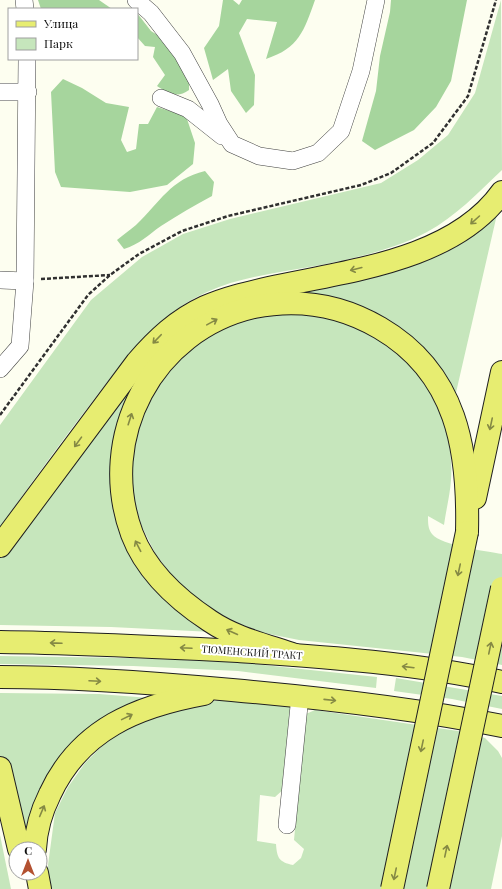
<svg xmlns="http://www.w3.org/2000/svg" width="502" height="889" font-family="'Playfair Display',serif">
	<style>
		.green { fill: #c6e6bc }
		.forest { fill: #a6d59d }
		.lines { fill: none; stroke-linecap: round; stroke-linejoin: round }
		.minor-casing { stroke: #414141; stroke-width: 18 }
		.major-casing { stroke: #1f1f1f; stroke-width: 24 }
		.path { stroke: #303030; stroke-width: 2.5; stroke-dasharray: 4 2; stroke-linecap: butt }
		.minor { stroke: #fff; stroke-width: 17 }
		.major { stroke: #e7ed71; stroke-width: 22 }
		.major-bridge-casing { stroke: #1f1f1f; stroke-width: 24; stroke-linecap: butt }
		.major-bridge { stroke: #e7ed71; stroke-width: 22 }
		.oneway { stroke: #858944 }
		.labels { text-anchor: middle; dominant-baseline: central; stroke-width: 4; stroke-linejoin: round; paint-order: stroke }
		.street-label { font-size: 10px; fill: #0e0e0e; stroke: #fff }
	</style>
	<rect width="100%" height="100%" fill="#fdfef0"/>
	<g class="green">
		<path d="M501,0l1,170c-23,22 -47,47 -75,62 -30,16 -67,25 -101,32 -40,8 -81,11 -119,28 -50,22 -83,68 -115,110 -32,41 -62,83 -92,125v-102l91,-125 51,-43 41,-23 47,-15 151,-36 37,-23 30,-25 27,-42z"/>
		<polygon points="498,210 455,397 379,316 355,303 322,296 280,294"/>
		<path d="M291,312c23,2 44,5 66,13 58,24 99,92 94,155 -1,15 -5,30 -7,45l-16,-9c0,7 0,13 4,18 10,12 54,17 70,20v111l-40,-8 -163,-17 -35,-7 -27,-10 -35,-19 -29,-26 -18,-25 -13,-26 -8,-26 -4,-36 4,-33 28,-56 41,-39 53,-21z"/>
		<polygon points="151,358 130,397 125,535 213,632 111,627 0,625 0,557"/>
		<polygon points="0,656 130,658 235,662 377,677 376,688 238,671 133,666 0,664"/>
		<polygon points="396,678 502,696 502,709 452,699 394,691"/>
		<polygon points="0,693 99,694 150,698 111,715 29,845 0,757"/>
		<path d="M227,700l31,2 33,5 -6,81 -10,9 -15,-2 -3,46 19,3c1,14 3,18 17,21l8,-7 3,-9 -10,-9 12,-126 9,-4 150,22 20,6 13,13 4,7v78l-11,53h-442l-1,-24 7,-52 13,-26 17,-24 22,-22 20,-14 72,-25z"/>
		<polygon points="0,835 11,889 0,889"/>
	</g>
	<g class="forest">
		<polygon points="38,0 99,0 112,9 41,9"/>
		<path d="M223,0h10l6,5 3,-5h73c-11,31 -16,48 -49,59l11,-37 -30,-3 -8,14 16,42 -1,30 -8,8 -15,-22 -3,-22 -15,11 -9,-32 15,-22z"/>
		<polygon points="391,0 467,0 451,81 436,107 414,130 375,150 362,141 376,91 380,56 390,12"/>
		<path d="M137,13l14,18 14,9 24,39v11c-12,9 -21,3 -32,-4l8,-11 -12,-18 2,-10 -10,-1 -8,-9z"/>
		<polygon points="63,79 82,88 106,103 129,107 121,140 127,152 136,149 139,124 148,124 157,107 186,116 195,143 193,164 167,185 130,192 61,187 55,172 51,92"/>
		<path d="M205,171l9,11 -2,14c-17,9 -34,19 -51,30 -13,9 -21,18 -37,23l-7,-9c6,-5 13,-10 19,-15 24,-23 35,-46 69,-54z"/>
	</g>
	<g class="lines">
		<defs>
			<g id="minor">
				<polyline points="24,0 25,9"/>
				<polyline points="136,0 151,13 182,53 210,104 219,124 232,144 259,156 293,161 318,153 341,131 361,71 376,0"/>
				<polyline points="0,92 28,92"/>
				<polyline points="161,98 188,109 222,136"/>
				<polyline points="0,280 25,281"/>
				<polyline points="0,369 20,346 25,281 27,59"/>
				<polyline points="287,825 300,696"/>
			</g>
			<g id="major">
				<polyline points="475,498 502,372"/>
				<path d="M0,546l137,-184c20,-23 40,-42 68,-55 20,-9 42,-14 64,-19 76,-17 184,-27 233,-96"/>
				<path d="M0,642c80,1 159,5 238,9 88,6 178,12 264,31"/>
				<path d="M295,655c-29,-10 -60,-17 -85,-34 -32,-21 -64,-50 -78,-87 -36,-97 21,-204 122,-227 45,-9 87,-2 126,21 77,45 89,122 87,204"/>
				<path d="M0,677c77,0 155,6 232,13 91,8 181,18 270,36"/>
				<polyline points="0,768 19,849"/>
				<path d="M35,849c1,-20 6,-37 15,-55 30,-65 88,-88 154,-100"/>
				<polyline points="37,873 40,889"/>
			</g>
		</defs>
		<use href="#minor" class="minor-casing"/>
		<use href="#major" class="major-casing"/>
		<g class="path">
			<polyline points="41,279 110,275"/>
			<polyline points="0,415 88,295 110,275 139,254 182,231 228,216 361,185 391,173 433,143 468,96 496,0"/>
		</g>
		<use href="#minor" class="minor"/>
		<use href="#major" class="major"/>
		<defs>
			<g id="major-bridge">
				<polyline points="392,889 467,532"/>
				<polyline points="438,889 502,588"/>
			</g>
		</defs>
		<use href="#major-bridge" class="major-bridge-casing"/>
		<use href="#major-bridge" class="major-bridge"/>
	</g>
	<defs><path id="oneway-shaft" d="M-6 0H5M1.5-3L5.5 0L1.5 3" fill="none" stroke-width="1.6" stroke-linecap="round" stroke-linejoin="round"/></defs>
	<g class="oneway">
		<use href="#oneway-shaft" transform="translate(475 220) rotate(138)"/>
		<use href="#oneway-shaft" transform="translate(356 269) rotate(166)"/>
		<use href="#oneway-shaft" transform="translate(212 322) rotate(-29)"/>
		<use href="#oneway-shaft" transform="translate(157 339) rotate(134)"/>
		<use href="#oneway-shaft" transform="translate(130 419) rotate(-72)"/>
		<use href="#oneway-shaft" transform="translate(491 424) rotate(102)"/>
		<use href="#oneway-shaft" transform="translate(78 442) rotate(126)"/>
		<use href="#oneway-shaft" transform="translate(138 546) rotate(-117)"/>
		<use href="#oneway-shaft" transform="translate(459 570) rotate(102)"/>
		<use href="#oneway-shaft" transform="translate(232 632) rotate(-156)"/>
		<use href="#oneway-shaft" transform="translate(56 643) rotate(-178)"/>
		<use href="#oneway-shaft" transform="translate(186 648) rotate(-177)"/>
		<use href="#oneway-shaft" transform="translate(490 648) rotate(-78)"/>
		<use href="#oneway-shaft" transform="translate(408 667) rotate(-173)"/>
		<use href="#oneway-shaft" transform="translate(95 681) rotate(3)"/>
		<use href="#oneway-shaft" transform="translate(330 700) rotate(6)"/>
		<use href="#oneway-shaft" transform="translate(127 717) rotate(-26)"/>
		<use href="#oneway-shaft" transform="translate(422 746) rotate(102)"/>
		<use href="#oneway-shaft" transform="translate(42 811) rotate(-67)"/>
		<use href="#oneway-shaft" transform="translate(446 851) rotate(-78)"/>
		<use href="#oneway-shaft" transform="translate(395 874) rotate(102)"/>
	</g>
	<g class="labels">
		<g class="street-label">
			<text transform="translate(252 652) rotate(4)">ТЮМЕНСКИЙ ТРАКТ</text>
		</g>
	</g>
	<rect x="8" y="8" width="130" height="52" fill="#ffffff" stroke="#9f9f9f"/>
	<rect x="16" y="21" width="20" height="6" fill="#e7ed71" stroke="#9f9f9f"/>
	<text x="44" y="28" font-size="12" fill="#0e0e0e">Улица</text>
	<rect x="16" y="38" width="20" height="12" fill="#c6e6bc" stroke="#9f9f9f"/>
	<text x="44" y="48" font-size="12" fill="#0e0e0e">Парк</text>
	<g transform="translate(28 861)"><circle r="19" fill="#ffffff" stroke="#9f9f9f"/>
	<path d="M0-3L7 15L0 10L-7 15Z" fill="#b35131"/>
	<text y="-6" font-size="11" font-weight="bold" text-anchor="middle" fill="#0e0e0e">С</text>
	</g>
</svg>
